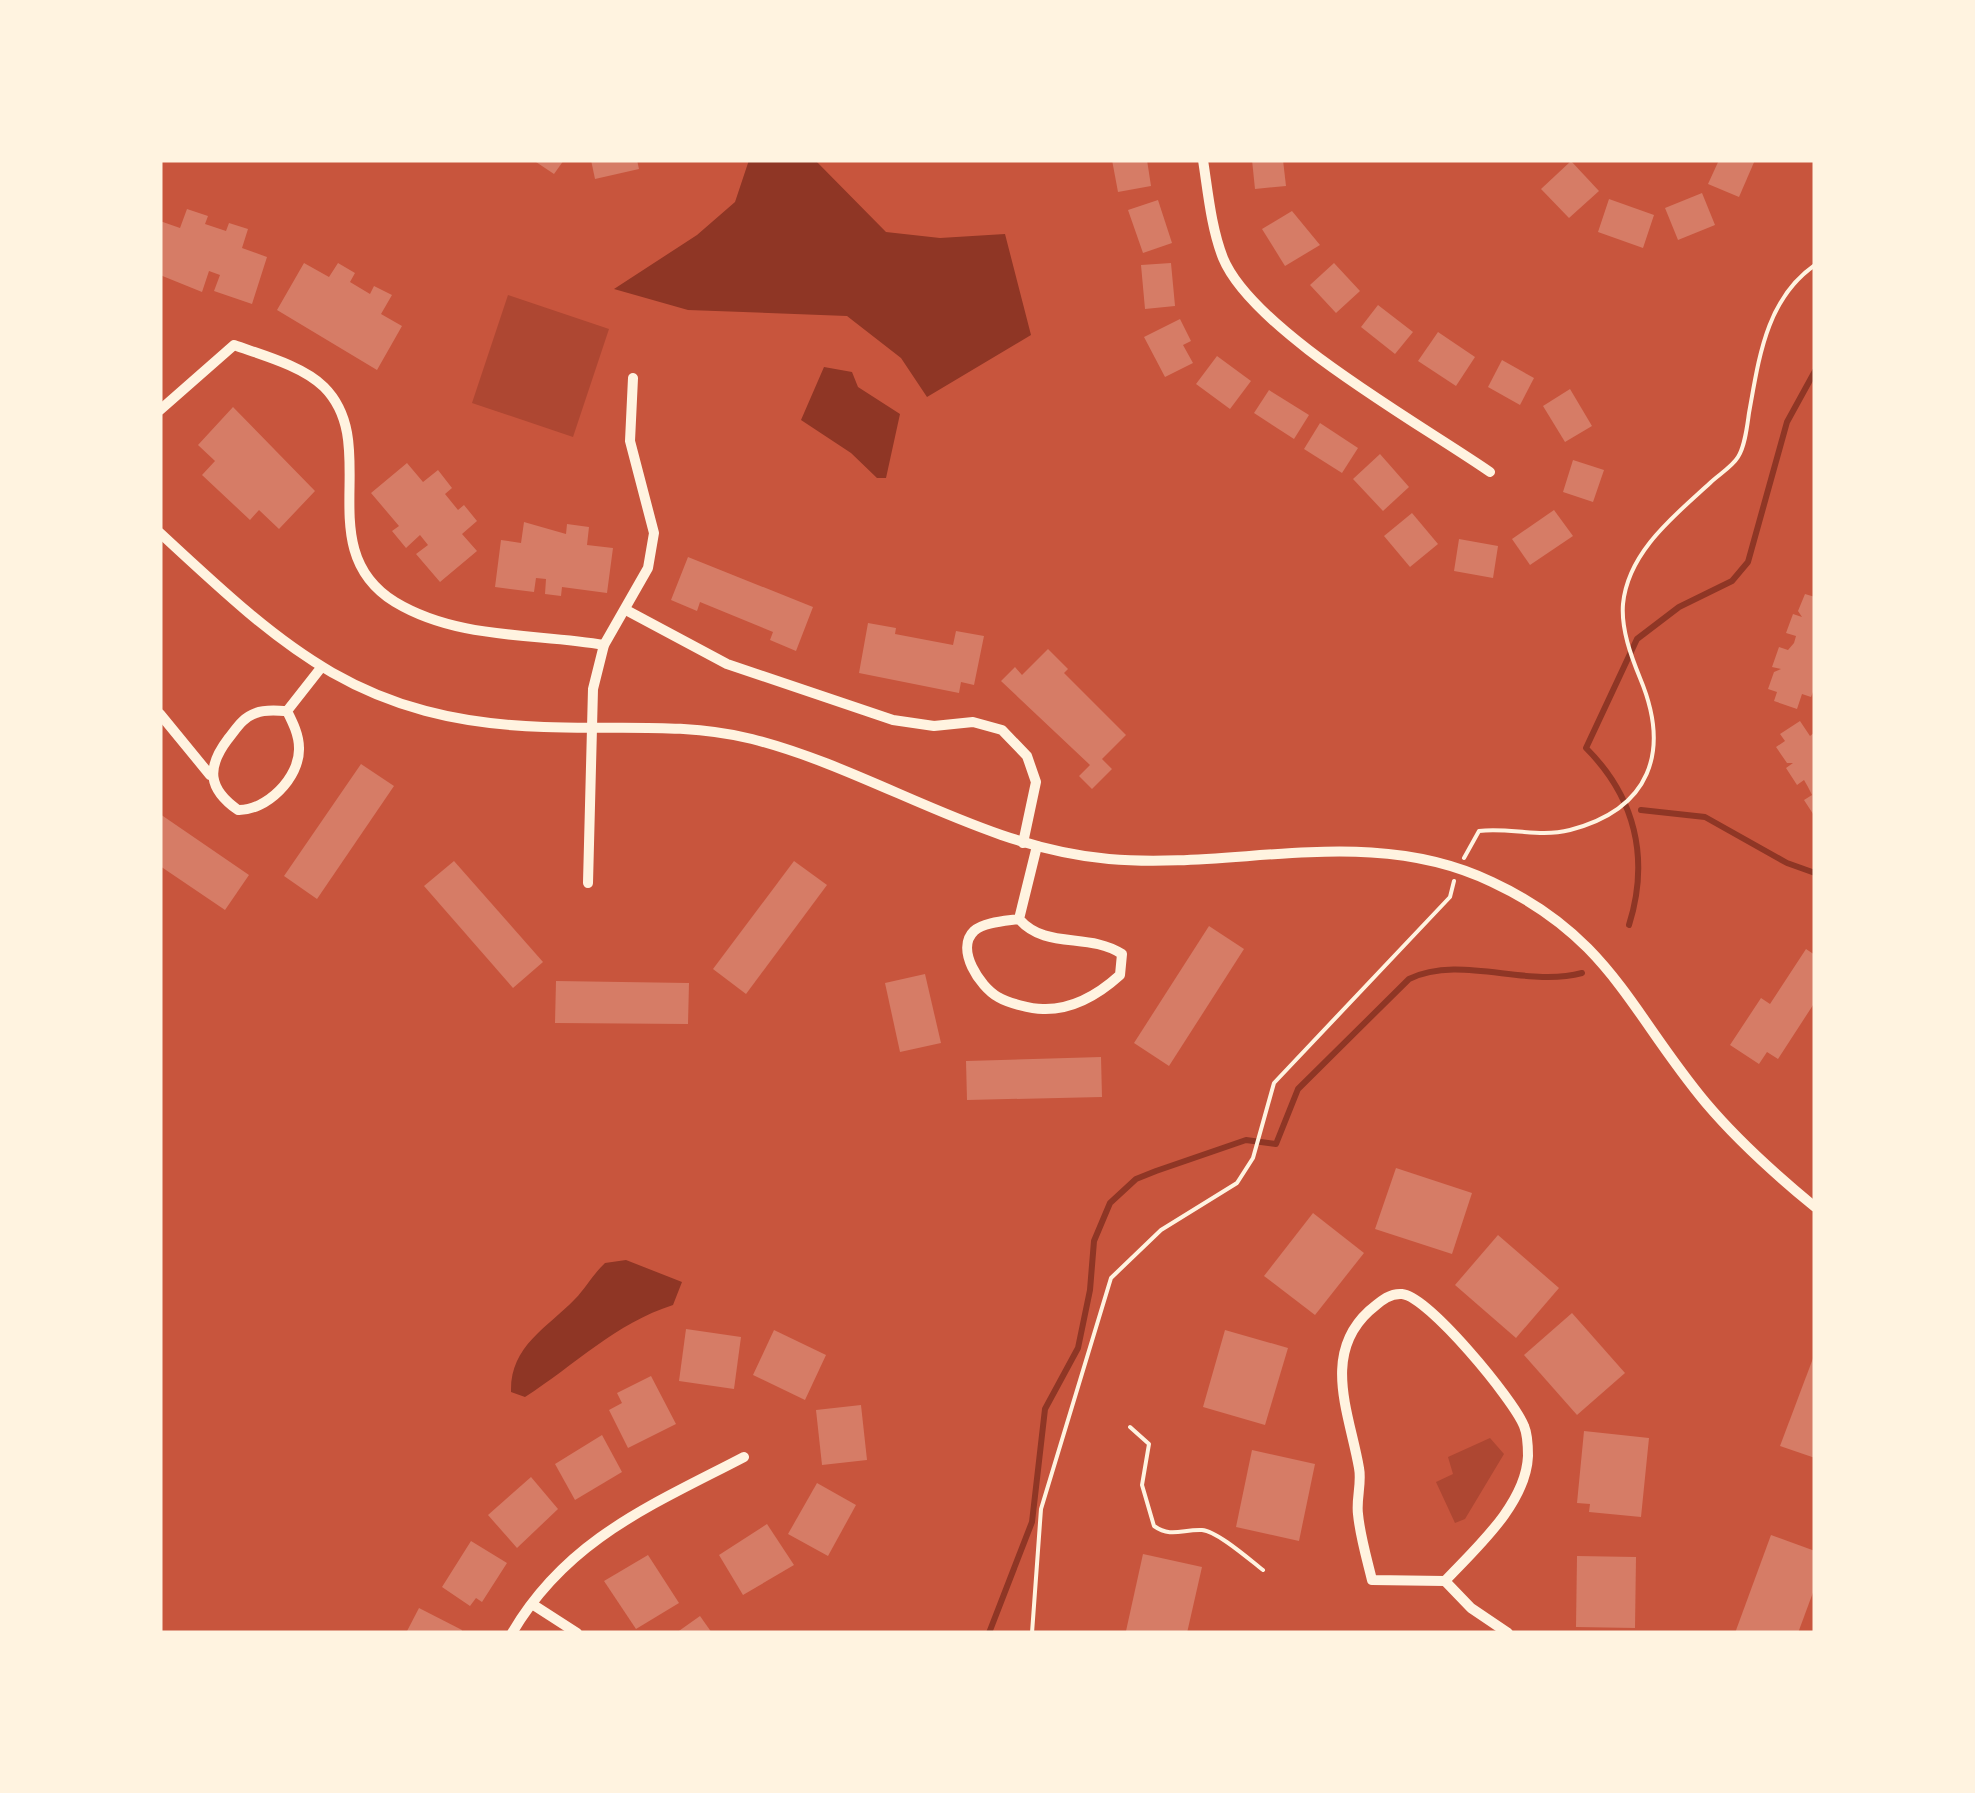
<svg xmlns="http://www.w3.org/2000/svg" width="1975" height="1793" font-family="'Work Sans',sans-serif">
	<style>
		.green { fill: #ae4732 }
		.water { fill: #8f3625 }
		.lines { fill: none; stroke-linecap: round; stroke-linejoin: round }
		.stream { stroke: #8f3625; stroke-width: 6 }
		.building { fill: #d67c66 }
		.path { stroke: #fff3e0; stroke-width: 4 }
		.minor { stroke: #fff3e0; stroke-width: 10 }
	</style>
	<rect width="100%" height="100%" fill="#c8553d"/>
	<g class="green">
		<polygon points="508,295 609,329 573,437 472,403"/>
		<polygon points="1490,1438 1504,1454 1465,1519 1455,1523 1436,1482 1453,1474 1448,1457"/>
	</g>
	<g class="water">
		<polygon points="749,160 815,160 886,232 940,238 1005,234 1031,335 927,397 901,358 847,316 688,310 614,289 697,235 735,202"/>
		<polygon points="824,367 852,372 858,387 900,414 886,478 877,478 851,453 801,420"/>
		<path d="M626,1260l56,22 -9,23c-57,18 -98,60 -148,92l-14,-5c-1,-46 35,-63 64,-93 11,-11 18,-25 30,-36z"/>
	</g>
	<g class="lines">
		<g class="stream">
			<polyline points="1641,810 1705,817 1787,863 1815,873"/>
			<path d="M1629,925c21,-67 6,-128 -43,-177l51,-109 42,-32 53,-26 16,-19 39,-140 28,-51"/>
			<path d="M989,1633l43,-111 13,-113 33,-61 12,-58 4,-49 16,-38 26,-24 20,-8 90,-31 30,4 22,-55 111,-110c51,-25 117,9 173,-6"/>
		</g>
	</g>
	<g class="building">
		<polygon points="533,160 564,160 554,174"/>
		<polygon points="591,160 637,160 639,169 595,179"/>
		<polygon points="1112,160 1147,160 1151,186 1118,192"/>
		<polygon points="1252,160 1283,160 1286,186 1255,189"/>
		<polygon points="1719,160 1755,160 1739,197 1708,184"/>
		<polygon points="1571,161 1599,191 1569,218 1541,189"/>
		<polygon points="1702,193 1715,225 1678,240 1665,208"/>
		<polygon points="1609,199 1654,215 1643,248 1598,232"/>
		<polygon points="1158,200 1172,243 1143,253 1128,210"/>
		<polygon points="187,209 208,216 205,224 226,231 229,223 248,229 242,248 267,257 252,304 214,291 220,275 209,271 202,292 160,275 160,221 180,228"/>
		<polygon points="1292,211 1320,245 1285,266 1262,229"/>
		<polygon points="304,263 329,277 338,263 355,273 350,282 370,294 374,286 392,295 381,314 402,326 377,370 277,310"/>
		<polygon points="1171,263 1175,306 1145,309 1141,265"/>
		<polygon points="1334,263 1360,291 1336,313 1310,285"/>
		<polygon points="1378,305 1413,332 1395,354 1361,327"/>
		<polygon points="1180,319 1191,341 1183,345 1193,363 1165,377 1144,337"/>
		<polygon points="1438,332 1475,357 1456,386 1418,361"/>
		<polygon points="1217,356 1251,381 1230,409 1196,384"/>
		<polygon points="1502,360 1534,378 1520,405 1488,387"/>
		<polygon points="1570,389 1592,426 1565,442 1543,406"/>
		<polygon points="1269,390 1309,415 1294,439 1254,413"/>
		<polygon points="233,407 315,491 279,529 259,510 250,520 202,475 215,461 198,445"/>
		<polygon points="1320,423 1358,448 1342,473 1304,449"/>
		<polygon points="1380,454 1409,487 1383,511 1353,479"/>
		<polygon points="1573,460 1604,470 1593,502 1563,492"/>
		<polygon points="407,463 423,482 438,470 452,488 445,494 458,510 464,505 477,521 462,534 477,551 440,582 416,554 428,545 420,535 406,548 392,531 399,526 371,493"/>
		<polygon points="1554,510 1573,536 1530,565 1512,539"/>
		<polygon points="1412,513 1438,544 1410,567 1384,536"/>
		<polygon points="524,522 566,534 567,524 589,527 587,545 613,548 607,593 562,587 561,596 545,594 546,579 536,578 534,592 495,587 501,540 521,543"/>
		<polygon points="1459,539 1498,546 1493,578 1454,571"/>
		<polygon points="688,557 813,607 796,651 770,640 773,632 700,602 697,611 671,600"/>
		<polygon points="1805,594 1815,597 1815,687 1811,697 1802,694 1797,709 1774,701 1777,692 1768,689 1774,672 1781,669 1772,667 1779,647 1788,650 1794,643 1796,636 1786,633 1793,614 1802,617 1798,611"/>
		<polygon points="868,623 896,628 895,634 953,645 956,631 984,636 974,685 961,682 959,693 859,673"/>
		<polygon points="1048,649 1068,669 1064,673 1126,735 1102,759 1112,769 1092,789 1079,776 1090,765 1001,681 1015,667 1022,675"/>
		<polygon points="1800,721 1810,736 1815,732 1815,817 1804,800 1812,795 1808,787 1804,780 1797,785 1786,768 1793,763 1787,763 1776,747 1785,741 1780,734"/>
		<polygon points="361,764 394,786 317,899 284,876"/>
		<polygon points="160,814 249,875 225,910 160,866"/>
		<polygon points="454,861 543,962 513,988 424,886"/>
		<polygon points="794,861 827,885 746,994 713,969"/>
		<polygon points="1209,926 1244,949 1169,1066 1134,1043"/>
		<polygon points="1806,949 1815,955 1815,1002 1778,1059 1767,1052 1759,1064 1730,1045 1761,998 1770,1004"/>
		<polygon points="925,974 941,1043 900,1052 885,983"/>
		<polygon points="556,981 689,983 688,1024 555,1023"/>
		<polygon points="1101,1057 1102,1097 967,1100 966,1061"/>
		<polygon points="1396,1168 1472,1193 1452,1254 1375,1229"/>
		<polygon points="1313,1213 1364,1253 1315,1315 1264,1276"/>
		<polygon points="1498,1235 1559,1288 1516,1338 1455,1285"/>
		<polygon points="1572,1313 1625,1373 1577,1415 1524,1355"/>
		<polygon points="686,1329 741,1337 734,1389 679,1381"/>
		<polygon points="774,1330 826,1355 805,1400 753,1375"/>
		<polygon points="1225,1330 1288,1348 1265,1425 1203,1407"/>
		<polygon points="1815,1353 1815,1458 1780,1446"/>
		<polygon points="651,1376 676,1424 628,1448 609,1410 622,1403 617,1393"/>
		<polygon points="861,1405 867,1460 822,1465 816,1410"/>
		<polygon points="1584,1431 1649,1438 1641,1517 1589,1512 1590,1504 1577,1503"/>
		<polygon points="602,1435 622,1472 575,1500 555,1464"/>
		<polygon points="1252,1450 1315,1464 1299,1541 1236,1527"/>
		<polygon points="531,1477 558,1509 517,1548 488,1515"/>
		<polygon points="817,1483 856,1505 828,1556 788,1534"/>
		<polygon points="767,1524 794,1565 743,1595 719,1555"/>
		<polygon points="1771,1535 1815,1551 1815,1587 1798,1633 1735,1633"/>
		<polygon points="471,1541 507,1563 482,1602 476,1598 470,1606 442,1587"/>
		<polygon points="1143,1554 1202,1567 1187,1633 1126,1631"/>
		<polygon points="648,1555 679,1603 636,1629 604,1581"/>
		<polygon points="1577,1556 1636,1557 1635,1628 1576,1627"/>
		<polygon points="419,1608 462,1630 461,1633 406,1633"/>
		<polygon points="700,1616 712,1633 676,1633"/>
	</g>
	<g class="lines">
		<g class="path">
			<path d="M1464,858l15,-27c30,-4 60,7 91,-1 80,-21 101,-78 70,-152 -9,-22 -19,-49 -17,-74 5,-52 51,-88 87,-121 8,-8 22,-16 28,-26 7,-11 9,-30 11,-44 10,-55 17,-114 66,-148"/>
			<path d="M1130,1427l19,17 -7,41 12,41c17,12 29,3 48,4 15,1 48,30 61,40"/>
			<polyline points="1032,1633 1041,1509 1111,1278 1161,1230 1237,1183 1253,1158 1274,1083 1450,897 1454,881"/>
		</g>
		<g class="minor">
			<path d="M1203,160c5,32 8,67 20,98 30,73 198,166 267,214"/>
			<path d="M160,410l74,-65c28,10 69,21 90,42 59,59 -15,162 71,215 63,38 140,31 209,43"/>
			<path d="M160,533c128,119 202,188 384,194 69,3 140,-5 208,12 122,31 230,109 357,120 129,11 261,-36 383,23 118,55 138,130 214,221 33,39 70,72 109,104"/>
			<polyline points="626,610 727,664 893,720 934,726 973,722 1002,730 1027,756 1036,782 1023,843"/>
			<path d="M287,711c-10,0 -21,-2 -31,2 -14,5 -19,15 -28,26 -22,29 -20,50 10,71 28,1 62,-32 61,-62 0,-13 -6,-25 -12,-37l33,-42"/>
			<polyline points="160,714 210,775"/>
			<polyline points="588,883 593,689 604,645 648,568 654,533 630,441 633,378"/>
			<path d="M1019,919c27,31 69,13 103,35l-2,21c-21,19 -47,35 -77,34 -12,0 -35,-6 -45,-12 -18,-10 -43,-48 -24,-66 10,-9 32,-10 45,-12l18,-73"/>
			<path d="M1445,1581c31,-33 81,-77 83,-125 0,-8 -1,-23 -4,-30 -10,-26 -96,-130 -122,-132 -14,-1 -23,9 -33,17 -48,44 -19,104 -10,157 3,15 -3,31 -1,46 2,22 9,45 14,66l73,1 26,27 37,25"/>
			<polyline points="532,1604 577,1633"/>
			<path d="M512,1633c55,-94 140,-128 232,-176"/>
		</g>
	</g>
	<rect width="1975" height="1793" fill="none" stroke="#fff3e0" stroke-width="325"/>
</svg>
